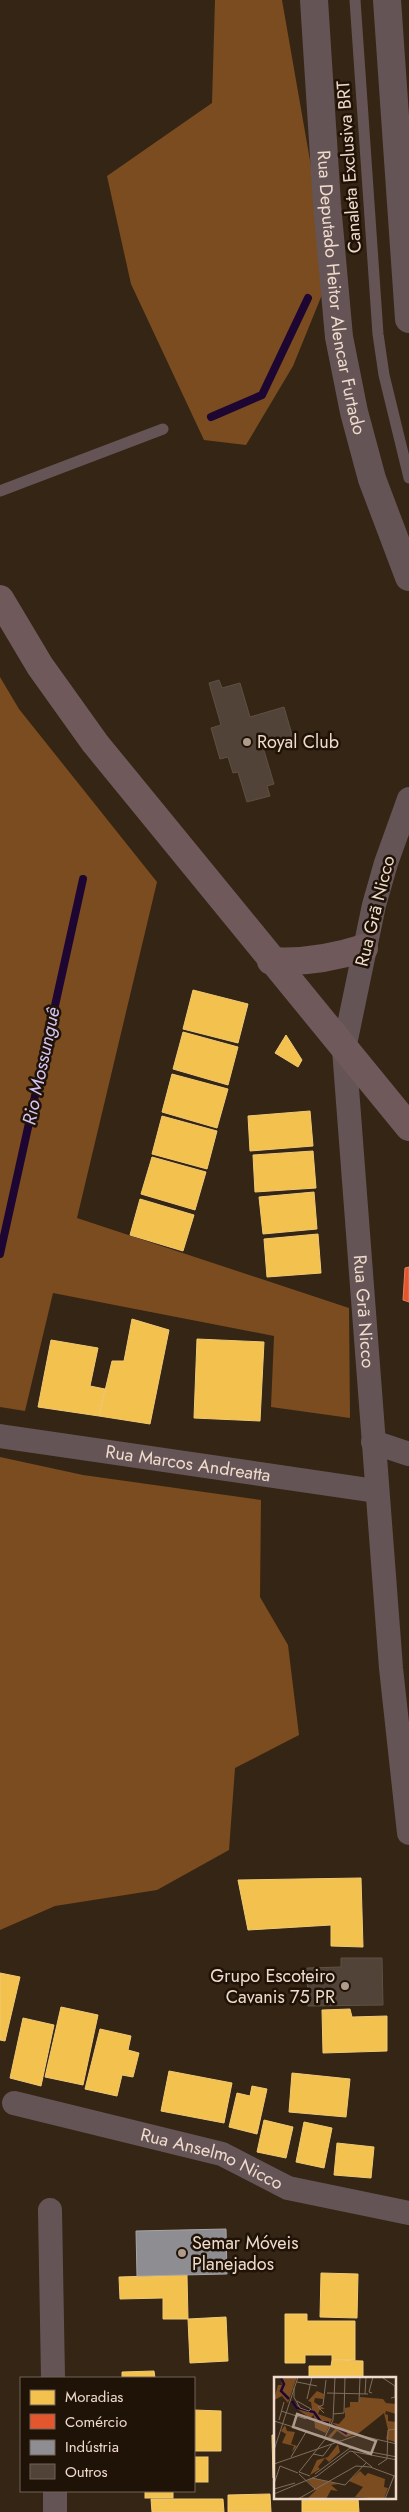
<svg xmlns="http://www.w3.org/2000/svg" width="409" height="2512" font-family="Jost,sans-serif">
	<style>
		.forest { fill: #7b4c20 }
		.homes { fill: #f2c14e; stroke: #f1c974 }
		.shops { fill: #e4572e; stroke: #e77f5d }
		.industry { fill: #8d8d92; stroke: #aaa4a3 }
		.lines { fill: none; stroke-linecap: round; stroke-linejoin: round }
		.stream { stroke: #1e0633; stroke-width: 8 }
		.building { fill: #514337; stroke: #5e5043 }
		.service { stroke: #655456; stroke-width: 11 }
		.minor { stroke: #655456; stroke-width: 24 }
		.tertiary { stroke: #655456; stroke-width: 28 }
		.primary { stroke: #70595b; stroke-width: 28 }
		.poi-dot { fill: #ae9b8c; stroke: #1f1207; stroke-width: 2 }
		.labels { text-anchor: middle; dominant-baseline: central; stroke-width: 5; stroke-linejoin: round; paint-order: stroke }
		.street-label { font-size: 18px; fill: #efdbcc; stroke: #1f1207 }
		.poi-label { font-size: 18px; fill: #efdbcc; stroke: #1f1207; text-anchor: start }
		.water-label { font-size: 19px; font-style: italic; fill: #d6c4f8; stroke: #1f1207 }
		.inset-river { fill: none; stroke: #1e0633; stroke-width: 2.5 }
		.inset-road { fill: none; stroke: #7f6e5e; stroke-width: 1 }
		.view { fill: #ae9b8c; fill-opacity: 0.15; stroke: #ae9b8c; stroke-width: 2.5 }
		.inset-edge { fill: none; stroke: #efdbcc; stroke-width: 2.5 }
	</style>
	<rect width="100%" height="100%" fill="#352515"/>
	<g class="forest">
		<polygon points="215,0 282,0 330,275 293,366 246,445 204,440 131,284 107,176 212,103"/>
		<polygon points="0,677 19,709 157,882 77,1218 349,1308 350,1418 271,1407 274,1336 53,1293 25,1411 0,1407"/>
		<polygon points="0,1457 83,1475 261,1500 260,1597 288,1645 299,1735 235,1768 229,1850 157,1890 55,1906 0,1930"/>
	</g>
	<g class="homes">
		<polygon points="193,990 248,1004 238,1043 183,1029"/>
		<polygon points="183,1032 238,1047 228,1085 173,1069"/>
		<polygon points="286,1035 302,1060 298,1067 275,1053"/>
		<polygon points="172,1074 228,1089 217,1128 162,1112"/>
		<polygon points="310,1111 313,1146 250,1151 248,1116"/>
		<polygon points="162,1116 217,1131 207,1169 152,1154"/>
		<polygon points="313,1151 316,1188 255,1192 253,1155"/>
		<polygon points="152,1157 206,1172 195,1210 141,1194"/>
		<polygon points="314,1192 317,1229 263,1234 259,1197"/>
		<polygon points="140,1199 194,1215 183,1251 130,1235"/>
		<polygon points="318,1234 321,1273 267,1277 264,1239"/>
		<polygon points="132,1319 169,1330 150,1424 99,1416 112,1361 124,1361"/>
		<polygon points="197,1339 264,1342 260,1421 194,1418"/>
		<polygon points="51,1340 98,1348 90,1386 105,1389 99,1416 38,1407"/>
		<polygon points="361,1878 363,1947 331,1946 331,1925 248,1930 238,1880"/>
		<polygon points="0,1973 20,1977 5,2041 0,2040"/>
		<polygon points="61,2007 98,2015 83,2085 45,2077"/>
		<polygon points="350,2009 352,2017 387,2016 387,2051 323,2053 322,2010"/>
		<polygon points="23,2018 54,2025 41,2086 10,2078"/>
		<polygon points="100,2029 131,2036 128,2050 139,2053 133,2077 122,2075 117,2096 85,2089"/>
		<polygon points="169,2071 232,2083 224,2123 161,2111"/>
		<polygon points="292,2073 350,2079 346,2117 289,2112"/>
		<polygon points="252,2086 267,2089 257,2134 229,2127 237,2093 250,2096"/>
		<polygon points="264,2120 293,2127 286,2158 257,2152"/>
		<polygon points="304,2122 332,2128 324,2168 296,2162"/>
		<polygon points="337,2143 374,2147 371,2178 334,2175"/>
		<polygon points="321,2273 358,2274 357,2318 320,2317"/>
		<polygon points="187,2275 188,2319 163,2319 163,2298 120,2299 119,2277"/>
		<polygon points="285,2314 307,2314 307,2321 355,2321 355,2360 332,2360 332,2355 305,2355 305,2363 285,2363"/>
		<polygon points="226,2317 228,2361 190,2363 188,2319"/>
		<polygon points="332,2360 363,2361 363,2378 309,2378 309,2366 331,2366"/>
		<polygon points="154,2371 155,2378 122,2378 122,2372"/>
		<polygon points="194,2410 221,2411 221,2451 195,2451"/>
		<polygon points="272,2435 275,2435 275,2478 273,2478"/>
		<rect x="194" y="2457" width="14" height="25"/>
		<rect x="145" y="2491" width="28" height="7"/>
		<polygon points="270,2494 271,2512 228,2512 228,2495"/>
		<polygon points="302,2498 358,2498 359,2512 302,2512"/>
		<polygon points="151,2499 223,2499 224,2512 152,2512"/>
	</g>
	<polygon class="shops" points="409,1267 409,1302 403,1300 405,1268"/>
	<polygon class="industry" points="226,2229 227,2274 137,2276 136,2231"/>
	<g class="lines">
		<g class="stream">
			<polyline points="211,417 262,395 308,298"/>
			<polyline points="0,1254 83,879"/>
		</g>
	</g>
	<g class="building">
		<polygon points="219,680 222,688 240,683 250,717 284,707 293,738 263,747 274,784 267,786 270,796 247,802 238,772 233,773 228,757 220,759 211,728 221,725 209,683"/>
		<polygon points="341,1958 382,1958 383,2005 308,2006 307,1968 341,1967"/>
	</g>
	<g class="lines">
		<g class="service">
			<polyline points="355,0 378,334 384,375 409,478"/>
			<polyline points="0,491 163,429"/>
		</g>
		<g class="minor">
			<path id="s1" d="M409,799l-23,64 -12,42 -30,144 47,619 18,165"/>
			<path id="s2" d="M0,1436l376,55"/>
			<polyline points="373,1442 409,1454"/>
			<path id="s3" d="M14,2103l208,51 66,34 121,25"/>
			<polyline points="50,2210 53,2378"/>
			<polyline points="55,2491 55,2512"/>
		</g>
		<g class="tertiary">
			<path id="s4" d="M314,0l13,204 12,133 15,75 18,67 37,98"/>
			<polyline points="387,0 409,319"/>
		</g>
		<g class="primary">
			<polyline points="0,599 40,666 95,743 409,1127"/>
			<path d="M271,961c33,2 62,-3 93,-13"/>
		</g>
	</g>
	<g class="poi-dot">
		<circle cx="247" cy="742" r="5"/>
		<circle cx="345" cy="1986" r="5"/>
		<circle cx="182" cy="2253" r="5"/>
	</g>
	<g class="labels">
		<g class="street-label">
			<text transform="translate(349 167) rotate(-94)">Canaleta Exclusiva BRT</text>
			<text stroke="none"><textPath href="#s4" startOffset="294">Rua Deputado Heitor Alencar Furtado</textPath></text>
			<text transform="translate(375 911) rotate(-76)">Rua Grã Nicco</text>
			<text stroke="none"><textPath href="#s1" startOffset="522">Rua Grã Nicco</textPath></text>
			<text stroke="none"><textPath href="#s2" startOffset="190">Rua Marcos Andreatta</textPath></text>
			<text stroke="none"><textPath href="#s3" startOffset="206">Rua Anselmo Nicco</textPath></text>
		</g>
		<g class="poi-label">
			<text x="257" y="742">Royal Club</text>
			<text x="335" y="1976" text-anchor="end">Grupo Escoteiro<tspan x="335" dy="21">Cavanis 75 PR</tspan></text>
			<text x="192" y="2243">Semar Móveis<tspan x="192" dy="21">Planejados</tspan></text>
		</g>
		<g class="water-label">
			<text transform="translate(41 1066) rotate(-78)">Rio Mossunguê</text>
		</g>
	</g>
	<g transform="translate(274 2377)">
		<rect width="122" height="122" fill="#352515"/>
		<path d="M6,0h17l-9,26 -6,-7 -8,4 4,-15h4zM43,14l7,3 -1,5 -8,-1 -1,4 11,7h-5l-2,5 14,5 -6,14 -11,-5 -1,-13 -4,3 -13,-9 -6,-9 14,11 7,-2 -1,-7 -3,-1zM86,20l23,2 3,4 10,1v10l-10,-3 -1,3 3,1v6l8,1 -1,20 -9,-3 2,-9 -4,-17 -25,20 -13,4 -9,-6 -6,7 -3,-1 7,-8 -4,-2 2,-4 6,1 6,-7v-9l5,-1v-5h9zM11,48l2,6 8,1 -4,12 6,2 -5,6 2,-6 -12,-3 4,-9 -5,-3zM64,67l2,8 -11,10 -4,-4 -7,9 2,2 -10,6 7,-15 11,-3zM86,94l5,5 3,-3 17,6 -1,8 4,1 -4,11 -29,-2 8,-10 -14,-6zM38,101l26,6 -7,1 7,6 -7,-1 -5,9h-19l9,-9 -9,-10z" fill="#7b4c20"/>
		<path class="inset-river" d="M7,1l3,6 -3,7 8,8M18,24l5,7 17,4 7,10 8,1M59,48l14,9"/>
		<path class="inset-road" d="M109,1l12,8v11l-4,1M23,5l20,4M20,11v10l1,1 5,9 9,3 2,-2 -14,-8M53,16l41,1M98,16l-3,-1 4,-15M91,17l1,-17M33,22l5,-22M85,25l1,-25M7,34l25,8M50,36l-6,-6 5,-2 3,-25M59,37l11,-1 1,-36M5,43l5,-18M0,44l65,20 11,7M51,60l8,-17 2,-43M0,73l24,-73M78,74l20,16M39,77l10,2 9,-12M17,80l15,-25M0,87l84,-29 39,9M104,88l9,-6 1,-29 9,-1M6,89l18,7M25,97l16,15M41,97l35,-26 47,9M36,99l-11,-4 28,-35M38,101l33,7 21,-22M0,112l21,-6M0,117l43,-18 33,-25 47,9M0,122v-15l6,-18M24,122l58,-33 14,1 27,10M111,122l9,-23"/>
		<path class="view" d="M23,37l79,27 -5,13 -78,-27z"/>
		<rect width="122" height="122" class="inset-edge"/>
	</g>
	<rect x="20" y="2377" width="175" height="115" fill="#1f1207" stroke="#726256"/>
	<rect x="30" y="2390" width="25" height="15" fill="#f2c14e" stroke="#726256"/>
	<text x="65" y="2402" font-size="15" fill="#efdbcc">Moradias</text>
	<rect x="30" y="2414" width="25" height="15" fill="#e4572e" stroke="#726256"/>
	<text x="65" y="2427" font-size="15" fill="#efdbcc">Comércio</text>
	<rect x="30" y="2440" width="25" height="15" fill="#8d8d92" stroke="#726256"/>
	<text x="65" y="2452" font-size="15" fill="#efdbcc">Indústria</text>
	<rect x="30" y="2464" width="25" height="15" fill="#514337" stroke="#726256"/>
	<text x="65" y="2477" font-size="15" fill="#efdbcc">Outros</text>
</svg>
